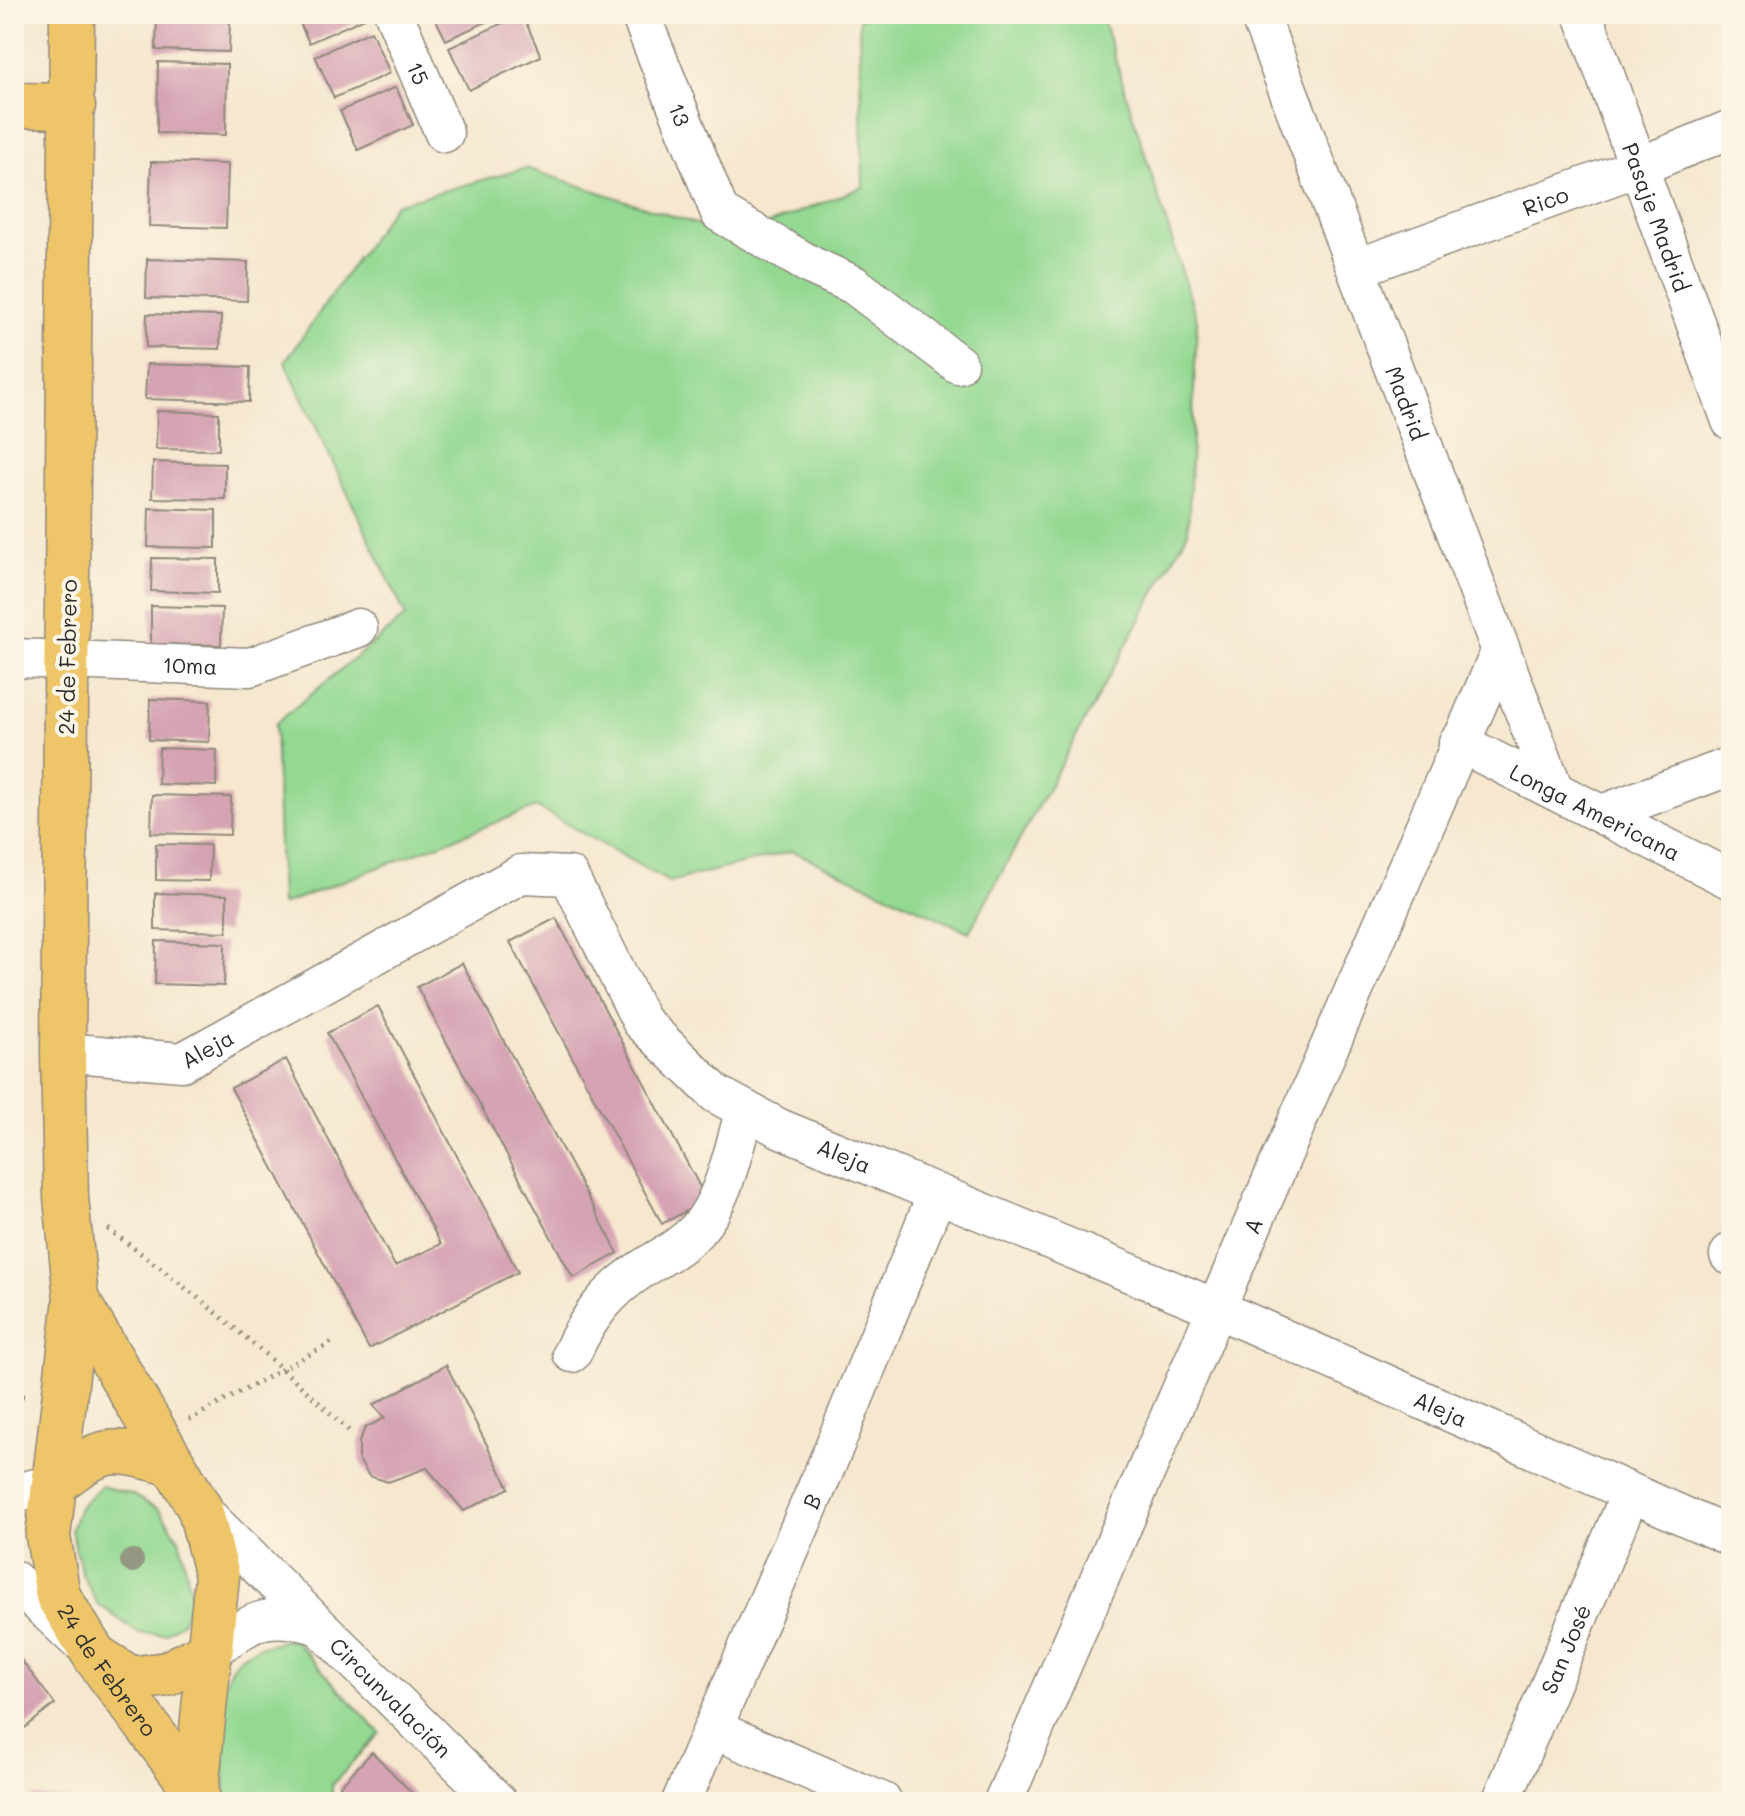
<svg xmlns="http://www.w3.org/2000/svg" width="1745" height="1816" font-family="Mali,sans-serif">
	<style>
		.green { fill: #93d992; stroke: #5f825e; stroke-width: 2 }
		.building { fill: #d5a3b3 }
		.lines { fill: none; stroke-linecap: round; stroke-linejoin: round }
		.minor-casing { stroke: #90897c; stroke-width: 41 }
		.major-casing { stroke: #90897c; stroke-width: 47 }
		.path { stroke: #90897c; stroke-width: 5; stroke-dasharray: 2 6; stroke-linecap: butt }
		.minor { stroke: #fff; stroke-width: 38 }
		.major { stroke: #eec569; stroke-width: 44 }
		.tree { fill: #959783 }
		.labels { text-anchor: middle; dominant-baseline: central; stroke-width: 8; stroke-linejoin: round; paint-order: stroke }
		.street-label { font-size: 22px; fill: #2b2b2b; stroke: #fcf5e5 }
	</style>
	<rect width="100%" height="100%" fill="#fcf5e5"/>
	<filter id="ink" filterUnits="userSpaceOnUse"><feTurbulence type="fractalNoise" baseFrequency=".0125" numOctaves="2"/><feDisplacementMap in="SourceGraphic" scale="16" xChannelSelector="R" yChannelSelector="G"/><feConvolveMatrix kernelMatrix="1 2 1 2 8 2 1 2 1" color-interpolation-filters="sRGB"/></filter>
	<filter id="wash" filterUnits="userSpaceOnUse"><feTurbulence type="fractalNoise" baseFrequency=".006" numOctaves="4" result="noise"/><feDisplacementMap in="SourceGraphic" scale="32" xChannelSelector="R" yChannelSelector="G"/><feGaussianBlur stdDeviation="1.8" result="paint"/><feColorMatrix in="noise" values="0 0 0 0 0 0 0 0 0 0 0 0 0 0 0 0 0 1.4 0 .05"/><feComposite in="paint" operator="in"/></filter>
	<g filter="url(#wash)">
		<rect width="100%" height="100%" fill="#f6e7ce"/>
		<g class="green">
			<polygon points="871,14 1101,14 1197,320 1188,532 969,932 793,851 669,882 536,807 281,905 275,724 406,616 285,362 395,204 526,168 736,237 863,187 859,19"/>
			<polygon points="101,1486 131,1494 160,1510 180,1541 192,1598 183,1621 165,1634 138,1633 97,1603 82,1574 71,1530 79,1507"/>
			<path d="M293,1639l87,94 -48,52v17h-105c-4,-33 -12,-108 5,-136 13,-19 39,-23 61,-27z"/>
		</g>
		<g id="blocks">
			<g class="building">
				<rect x="14" y="14" width="3" height="30"/>
				<polygon points="296,14 366,14 367,17 309,43"/>
				<polygon points="433,14 504,14 446,40"/>
				<polygon points="522,14 541,56 469,90 449,48"/>
				<polygon points="157,17 230,19 229,52 156,50"/>
				<polygon points="371,31 390,73 334,98 315,56"/>
				<polygon points="158,62 227,64 226,135 157,133"/>
				<polygon points="396,87 413,125 358,150 340,111"/>
				<polygon points="151,162 228,164 226,228 149,226"/>
				<polygon points="147,259 248,262 247,301 146,298"/>
				<polygon points="147,314 221,316 220,349 146,347"/>
				<polygon points="147,364 250,367 249,402 145,399"/>
				<polygon points="157,411 219,413 219,450 156,449"/>
				<polygon points="153,462 225,464 225,499 152,498"/>
				<polygon points="149,508 216,510 216,548 148,547"/>
				<polygon points="152,558 218,559 218,593 151,591"/>
				<polygon points="151,606 222,608 221,645 151,644"/>
				<polygon points="150,699 210,701 209,742 149,740"/>
				<polygon points="159,748 217,750 216,786 158,784"/>
				<polygon points="152,795 231,797 230,835 151,833"/>
				<polygon points="156,844 210,845 209,881 156,880"/>
				<polygon points="155,893 227,895 227,932 155,930"/>
				<polygon points="556,918 707,1200 662,1224 510,942"/>
				<polygon points="156,941 225,943 224,986 155,984"/>
				<polygon points="462,963 618,1253 573,1278 417,987"/>
				<polygon points="378,1006 518,1272 369,1349 231,1088 286,1059 395,1266 441,1244 327,1033"/>
				<polygon points="446,1365 509,1488 464,1511 427,1468 388,1482 369,1476 359,1460 359,1442 365,1428 385,1418 373,1405"/>
				<polygon points="14,1651 55,1704 17,1734 14,1730"/>
				<polygon points="372,1752 421,1802 352,1802 338,1788"/>
				<polygon points="33,1796 70,1799 70,1802 32,1802"/>
			</g>
		</g>
	</g>
	<g filter="url(#ink)">
		<use href="#blocks" fill-opacity="0" stroke="#90897c" stroke-width="2"/>
		<g class="lines">
			<defs>
				<g id="minor">
					<path id="s1" d="M394,14l50,119"/>
					<path id="s2" d="M640,14l80,199 92,53 42,19 104,79"/>
					<path id="s3" d="M1259,14l295,776"/>
					<path id="s4" d="M1583,14l148,407"/>
					<path id="s5" d="M1357,268l281,-101 93,-38"/>
					<path id="s6" d="M14,658l236,9 108,-39"/>
					<path id="s7" d="M1458,742l273,138"/>
					<polyline points="1602,814 1731,766"/>
					<path id="s8" d="M63,1052l119,10 339,-188 48,2 72,145 75,73 63,34 436,180 516,229"/>
					<polyline points="1729,1255 1731,1252"/>
					<path d="M572,1353c16,-36 36,-62 70,-84 19,-12 39,-22 55,-39 28,-31 36,-81 48,-120"/>
					<polyline points="14,1493 54,1484"/>
					<path id="s9" d="M200,1509l298,293"/>
					<polyline points="14,1580 76,1639"/>
					<path d="M211,1651c43,-30 53,-41 106,-26"/>
					<polyline points="713,1729 883,1802"/>
					<path id="s10" d="M681,1802l147,-340 108,-266"/>
					<path id="s11" d="M1003,1802l498,-1152"/>
					<path id="s12" d="M1501,1802l129,-308"/>
				</g>
				<g id="major">
					<path id="s13" d="M72,14l-9,1038 3,145 10,102 -28,237 10,60 37,60 101,135 3,11"/>
					<polyline points="14,105 73,106"/>
					<polyline points="76,1299 200,1509 217,1576 196,1791"/>
					<path d="M54,1484c52,-40 58,-37 119,-20"/>
					<polyline points="97,1657 131,1679 167,1674 211,1651"/>
				</g>
			</defs>
			<use href="#minor" class="minor-casing"/>
			<use href="#major" class="major-casing"/>
			<g class="path">
				<path d="M108,1229c85,62 165,129 241,202"/>
				<polyline points="14,1396 27,1396"/>
				<polyline points="189,1420 336,1340"/>
			</g>
			<use href="#minor" class="minor"/>
			<use href="#major" class="major"/>
		</g>
		<circle class="tree" cx="132" cy="1561" r="12"/>
	</g>
	<g class="labels">
		<g class="street-label">
			<text stroke="none"><textPath href="#s1" startOffset="64">15</textPath></text>
			<text stroke="none"><textPath href="#s2" startOffset="108">13</textPath></text>
			<text stroke="none"><textPath href="#s5" startOffset="200">Rico</textPath></text>
			<text stroke="none"><textPath href="#s4" startOffset="216">Pasaje Madrid</textPath></text>
			<text stroke="none"><textPath href="#s3" startOffset="416">Madrid</textPath></text>
			<text transform="translate(67 657) rotate(-89)">24 de Febrero</text>
			<text stroke="none"><textPath href="#s6" startOffset="176">10ma</textPath></text>
			<text stroke="none"><textPath href="#s7" startOffset="154">Longa Americana</textPath></text>
			<text stroke="none"><textPath href="#s8" startOffset="148">Aleja</textPath></text>
			<text stroke="none"><textPath href="#s8" startOffset="964">Aleja</textPath></text>
			<text stroke="none"><textPath href="#s11" startOffset="628">A</textPath></text>
			<text stroke="none"><textPath href="#s8" startOffset="1612">Aleja</textPath></text>
			<text stroke="none"><textPath href="#s10" startOffset="328">B</textPath></text>
			<text stroke="none"><textPath href="#s12" startOffset="166">San José</textPath></text>
			<text stroke="none"><textPath href="#s13" startOffset="1674">24 de Febrero</textPath></text>
			<text stroke="none"><textPath href="#s9" startOffset="268">Circunvalación</textPath></text>
		</g>
	</g>
	<rect width="1745" height="1816" fill="none" stroke="#fcf5e5" stroke-width="48"/>
</svg>
